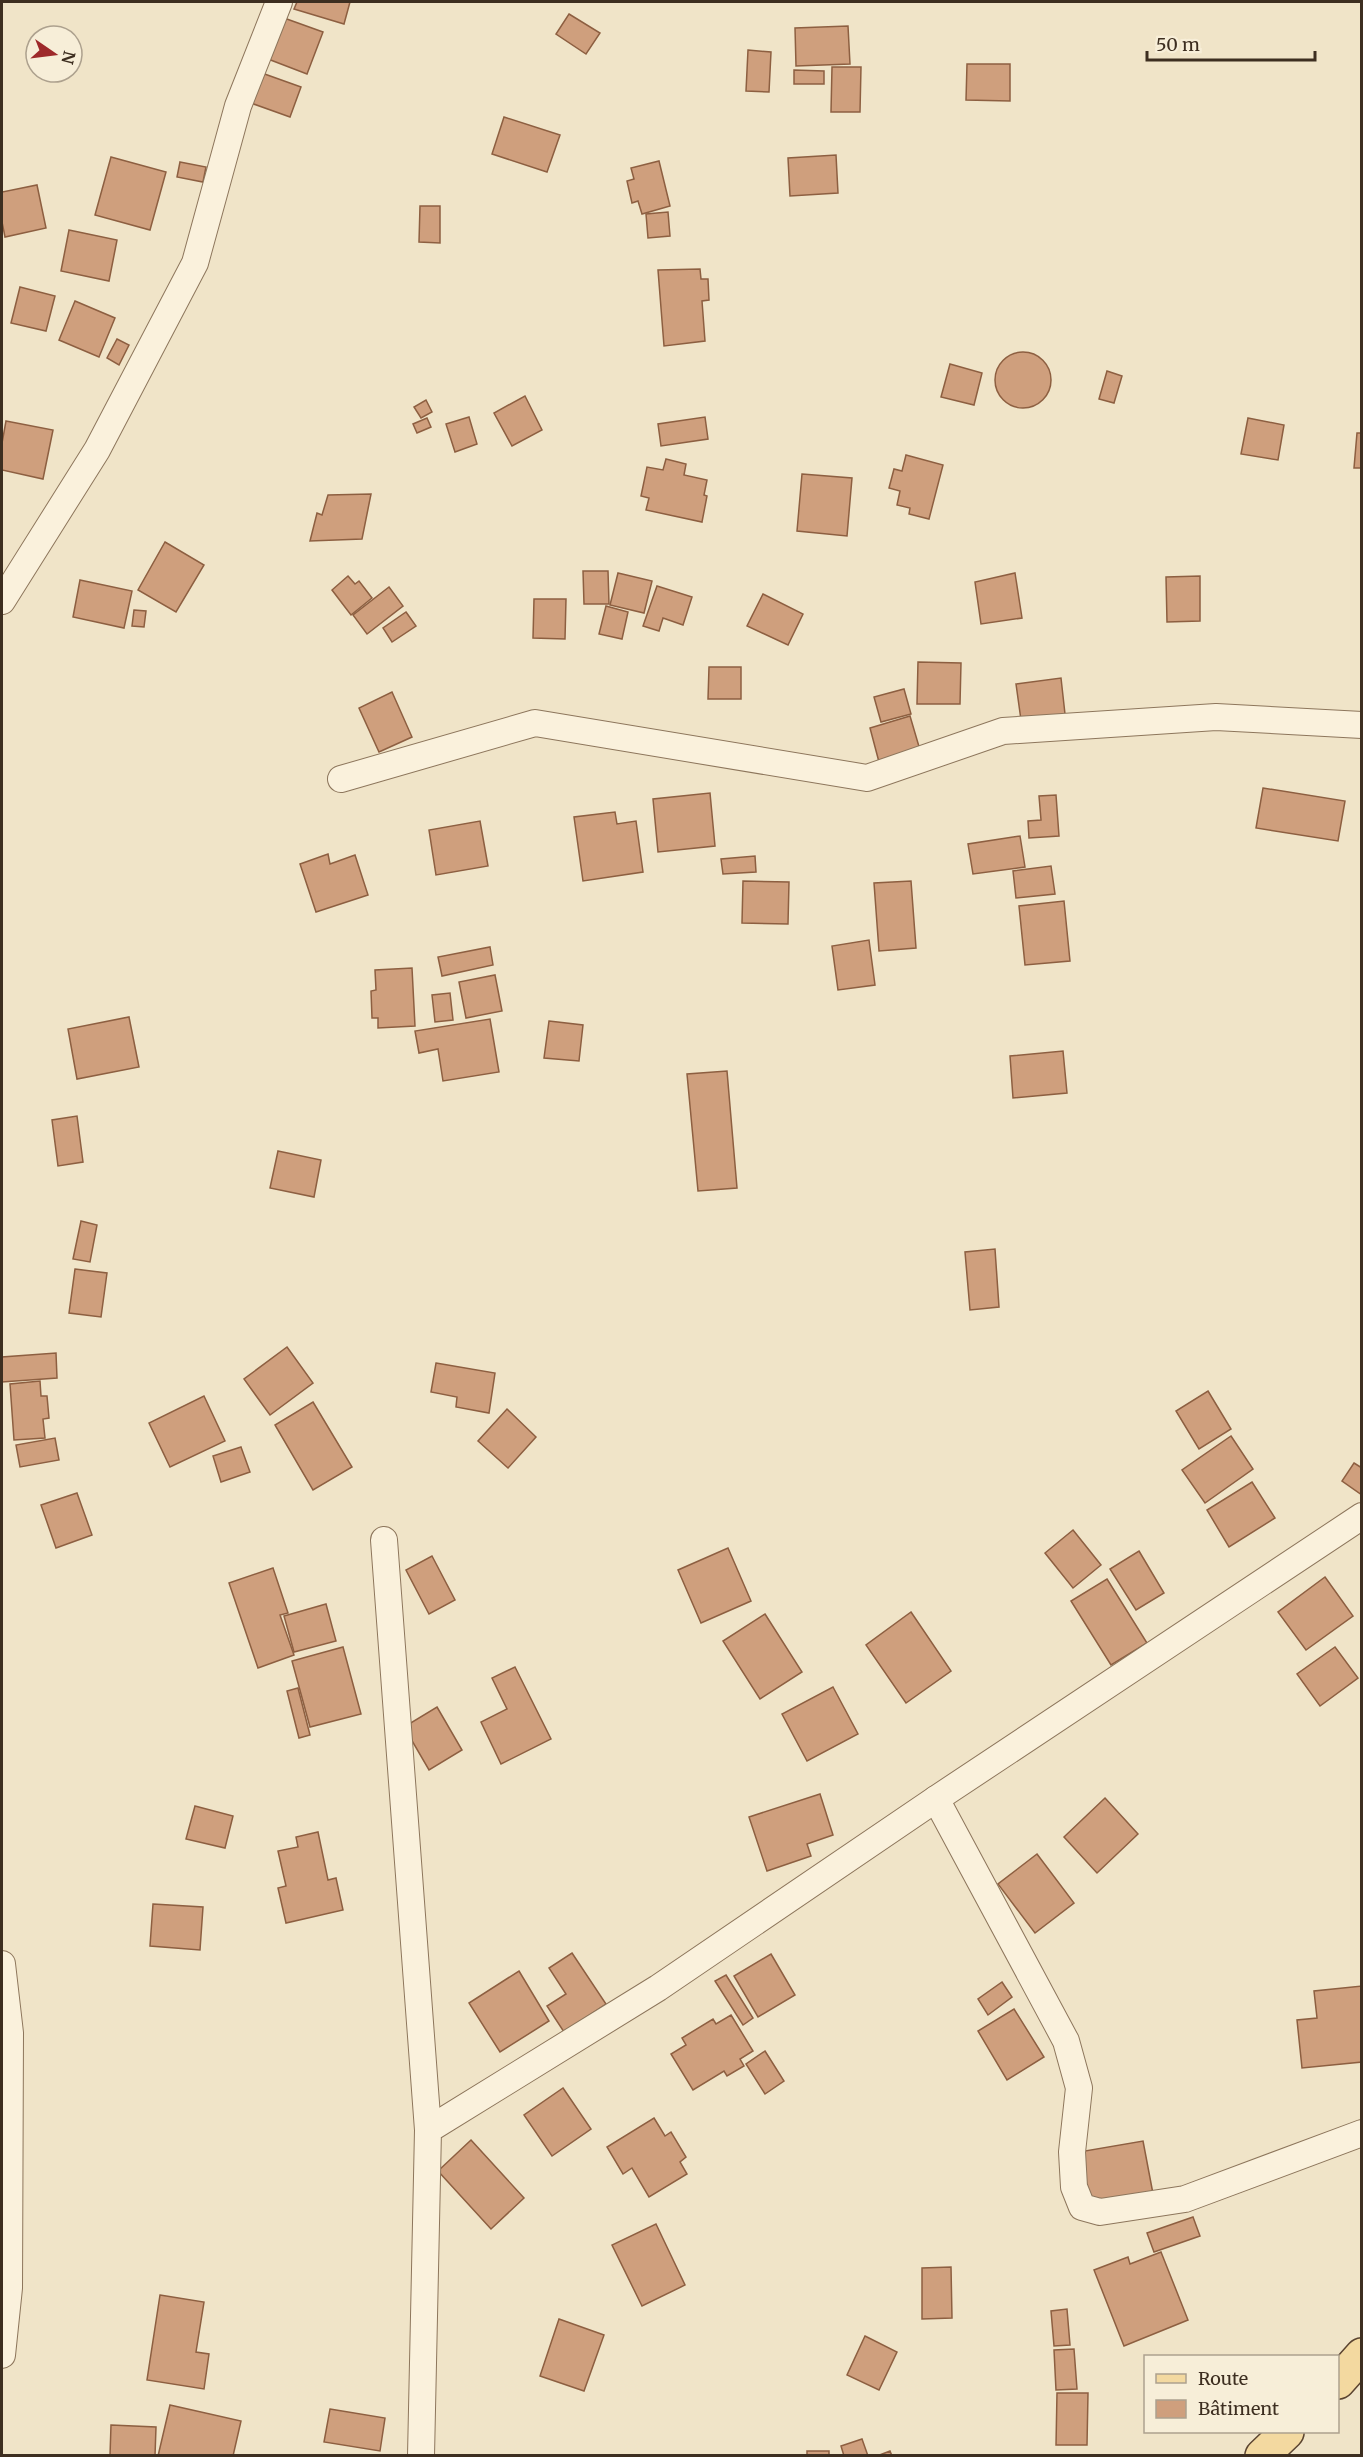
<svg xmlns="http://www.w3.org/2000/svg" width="1363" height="2457" font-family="Merriweather,serif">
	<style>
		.building { fill: #cf9f7d; stroke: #8d5f41; stroke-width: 1.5 }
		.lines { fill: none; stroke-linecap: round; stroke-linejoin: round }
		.minor-casing { stroke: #8d765c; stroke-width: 28 }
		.major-casing { stroke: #5b4430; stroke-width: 36 }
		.minor { stroke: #faf1dc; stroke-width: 26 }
		.major { stroke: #f3d9a0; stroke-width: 33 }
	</style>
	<rect width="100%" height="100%" fill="#f0e4c8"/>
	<g class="building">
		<polygon points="297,2 350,2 344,24 294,9"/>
		<polygon points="569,14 600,33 586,54 556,34"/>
		<polygon points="284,18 323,32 307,74 268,59"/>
		<polygon points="848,26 850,64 796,66 795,28"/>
		<polygon points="748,50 771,52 769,92 746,91"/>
		<polygon points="967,64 1010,64 1010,101 966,100"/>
		<polygon points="832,67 861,67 860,112 831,112"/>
		<polygon points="794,70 824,71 824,84 794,84"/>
		<polygon points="259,72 301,87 290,117 248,102"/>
		<polygon points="504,117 560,135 547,172 492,154"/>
		<polygon points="836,155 838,193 790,196 788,158"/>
		<polygon points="111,157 166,172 150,230 95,215"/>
		<polygon points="659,161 670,206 642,214 638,201 632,203 627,181 634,179 631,168"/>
		<polygon points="180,162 206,167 203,182 177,177"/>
		<polygon points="37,185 46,228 5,237 2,222 2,192"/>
		<polygon points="420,206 440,206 440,243 419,242"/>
		<polygon points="668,212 670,236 648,238 646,214"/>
		<polygon points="69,230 117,240 109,281 61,271"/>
		<polygon points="700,269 701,279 708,279 709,300 702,301 705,341 664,346 658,270"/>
		<polygon points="20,287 55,296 46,331 11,323"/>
		<polygon points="75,301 115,318 99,357 59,340"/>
		<polygon points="117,339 129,345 119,365 107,358"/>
		<circle cx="1023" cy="380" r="28"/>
		<polygon points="950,364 982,373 974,405 941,397"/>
		<polygon points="1107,371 1122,376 1114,403 1099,399"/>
		<polygon points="525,396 542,430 512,446 494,413"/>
		<polygon points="426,400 432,412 421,418 414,407"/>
		<polygon points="469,417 477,444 455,452 446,424"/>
		<polygon points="705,417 708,439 661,446 658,424"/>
		<polygon points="427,418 431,427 417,433 413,424"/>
		<polygon points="1248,418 1284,425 1278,460 1241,454"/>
		<polygon points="6,421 53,430 43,479 2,470 2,443"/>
		<polygon points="1357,433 1362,433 1362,468 1354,468"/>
		<polygon points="906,455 943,465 929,519 909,514 910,508 897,505 900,491 889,488 894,469 902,471"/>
		<polygon points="666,459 686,464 684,475 707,480 704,495 707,496 702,522 646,510 649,498 641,496 647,467 663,470"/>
		<polygon points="802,474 852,478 847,536 797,531"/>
		<polygon points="371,494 362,539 310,541 317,513 322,515 328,495"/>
		<polygon points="165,542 204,565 176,612 138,590"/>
		<polygon points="583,571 608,571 609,604 584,604"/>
		<polygon points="618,573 652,581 644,613 610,605"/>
		<polygon points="1015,573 1022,618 981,624 975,582"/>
		<polygon points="348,576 355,584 359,581 372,598 351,615 332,590"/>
		<polygon points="1200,576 1200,621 1167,622 1166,577"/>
		<polygon points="80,580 132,591 124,628 73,617"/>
		<polygon points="657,586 692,597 683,625 663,618 659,631 643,626"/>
		<polygon points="389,587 403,606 367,634 353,615"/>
		<polygon points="763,594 803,614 788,645 747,626"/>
		<polygon points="534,599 566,599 565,639 533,638"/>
		<polygon points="606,606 628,612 622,639 599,634"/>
		<polygon points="134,610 146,611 144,627 132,626"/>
		<polygon points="406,612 416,626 392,642 383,628"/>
		<polygon points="918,662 961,663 960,704 917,704"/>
		<polygon points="709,667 741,667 741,699 708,699"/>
		<polygon points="1061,678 1065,714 1021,720 1016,684"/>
		<polygon points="904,689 911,714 881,722 874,697"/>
		<polygon points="392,692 412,737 379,752 359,708"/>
		<polygon points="910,716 920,750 879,762 870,728"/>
		<polygon points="1263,788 1345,801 1338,841 1256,828"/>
		<polygon points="710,793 715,846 658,852 653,799"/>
		<polygon points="1056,795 1059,836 1029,838 1028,821 1041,820 1039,796"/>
		<polygon points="615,812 617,824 636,821 643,872 583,881 574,817"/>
		<polygon points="480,821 488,866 436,875 429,830"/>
		<polygon points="1020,836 1025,867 973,874 968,844"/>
		<polygon points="328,854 330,864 355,855 368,895 316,912 300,864"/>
		<polygon points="755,856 756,872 723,874 721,859"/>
		<polygon points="1051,866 1055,894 1016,898 1013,871"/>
		<polygon points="743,881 789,882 788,924 742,923"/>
		<polygon points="911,881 916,948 879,951 874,883"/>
		<polygon points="1064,901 1070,961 1025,965 1019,906"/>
		<polygon points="869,940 875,985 838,990 832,946"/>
		<polygon points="490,947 493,965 442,976 438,957"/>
		<polygon points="412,968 415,1026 378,1028 378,1018 372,1018 371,991 376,990 375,970"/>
		<polygon points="495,975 502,1011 466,1018 459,982"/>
		<polygon points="450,993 453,1020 435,1022 432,995"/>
		<polygon points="129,1017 139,1067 77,1079 68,1029"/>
		<polygon points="490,1019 499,1072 443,1081 438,1049 419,1053 415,1031"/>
		<polygon points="549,1021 583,1025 579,1061 544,1058"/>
		<polygon points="1063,1051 1067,1093 1013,1098 1010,1056"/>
		<polygon points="727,1071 737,1188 698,1191 687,1074"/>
		<polygon points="77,1116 83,1162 58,1166 52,1120"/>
		<polygon points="278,1151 321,1160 314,1197 270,1188"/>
		<polygon points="81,1221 97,1225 90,1262 73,1259"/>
		<polygon points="995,1249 999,1307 970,1310 965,1252"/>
		<polygon points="75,1269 107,1273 101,1317 69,1313"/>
		<polygon points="287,1347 313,1383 270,1415 244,1379"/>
		<polygon points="56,1353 57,1378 2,1382 2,1357"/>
		<polygon points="436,1363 495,1373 489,1413 456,1407 457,1397 431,1392"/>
		<polygon points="40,1381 41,1396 47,1396 49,1418 43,1419 45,1438 14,1440 10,1384"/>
		<polygon points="1208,1391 1231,1429 1199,1449 1176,1411"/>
		<polygon points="204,1396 225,1441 170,1467 149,1423"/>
		<polygon points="313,1402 352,1467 313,1490 275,1425"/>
		<polygon points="507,1409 536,1437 508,1468 478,1441"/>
		<polygon points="1231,1436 1253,1469 1205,1503 1182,1470"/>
		<polygon points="55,1438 59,1460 20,1467 16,1445"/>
		<polygon points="241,1447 250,1472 221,1482 213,1456"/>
		<polygon points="1354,1463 1362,1468 1362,1495 1342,1481"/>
		<polygon points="1252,1482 1275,1518 1229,1547 1207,1510"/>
		<polygon points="77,1493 92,1535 56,1548 41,1505"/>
		<polygon points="1073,1530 1101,1565 1073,1588 1045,1553"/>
		<polygon points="728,1548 751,1601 701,1623 678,1570"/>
		<polygon points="1139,1551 1164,1593 1136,1610 1110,1569"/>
		<polygon points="432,1556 455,1600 429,1614 406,1570"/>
		<polygon points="273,1568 288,1613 280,1615 294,1655 258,1668 229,1583"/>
		<polygon points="1325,1577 1353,1616 1306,1650 1278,1612"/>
		<polygon points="1107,1579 1147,1643 1111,1665 1071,1601"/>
		<polygon points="326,1604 336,1641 294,1652 284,1616"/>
		<polygon points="911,1612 951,1671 906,1703 866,1645"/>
		<polygon points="765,1614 802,1672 760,1699 723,1641"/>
		<polygon points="343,1647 361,1714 310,1727 292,1661"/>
		<polygon points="1335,1647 1358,1678 1320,1706 1297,1674"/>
		<polygon points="515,1667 551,1739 501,1764 481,1722 507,1709 492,1678"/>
		<polygon points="833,1687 858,1734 807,1761 782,1714"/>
		<polygon points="298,1688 310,1735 299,1738 287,1691"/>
		<polygon points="437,1707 462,1750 429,1770 404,1727"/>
		<polygon points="820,1794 833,1835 807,1844 811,1856 767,1871 749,1817"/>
		<polygon points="1105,1798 1138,1834 1097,1873 1064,1837"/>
		<polygon points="195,1806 233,1816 225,1848 186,1839"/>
		<polygon points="318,1832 328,1880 336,1878 343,1910 286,1923 278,1888 286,1886 278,1851 298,1847 296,1837"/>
		<polygon points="1037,1854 1074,1903 1035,1933 998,1884"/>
		<polygon points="153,1904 203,1907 200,1950 150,1946"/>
		<polygon points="572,1953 606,2004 564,2032 547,2006 566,1994 549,1968"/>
		<polygon points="771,1954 795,1995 758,2017 734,1976"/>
		<polygon points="519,1971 549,2021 500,2052 469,2003"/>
		<polygon points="726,1975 753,2018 743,2025 715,1981"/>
		<polygon points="1002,1982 1012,1997 988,2015 978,1999"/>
		<polygon points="1362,1986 1362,2062 1302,2068 1297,2020 1317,2018 1314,1991"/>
		<polygon points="1014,2009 1044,2057 1007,2080 978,2031"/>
		<polygon points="731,2015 753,2051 740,2059 744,2066 727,2076 724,2071 693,2090 671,2054 686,2045 682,2038 713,2019 716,2024"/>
		<polygon points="765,2051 784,2081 765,2094 746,2064"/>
		<polygon points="563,2088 591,2129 552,2156 524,2115"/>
		<polygon points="654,2118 665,2136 671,2132 686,2157 680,2162 687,2174 649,2197 632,2168 623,2174 607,2147"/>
		<polygon points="471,2140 524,2198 491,2229 438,2171"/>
		<polygon points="1143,2141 1154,2199 1084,2212 1073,2153"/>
		<polygon points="1193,2217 1200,2236 1154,2252 1147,2233"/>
		<polygon points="656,2224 685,2285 642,2306 612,2245"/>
		<polygon points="1161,2252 1188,2320 1124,2346 1094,2270 1128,2257 1130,2264"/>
		<polygon points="951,2267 952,2318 922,2319 922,2268"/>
		<polygon points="160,2295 204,2302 196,2352 209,2354 204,2389 147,2380"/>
		<polygon points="1067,2309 1070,2345 1054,2346 1051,2311"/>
		<polygon points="559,2319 604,2335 584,2391 540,2376"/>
		<polygon points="865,2336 897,2352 879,2390 847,2375"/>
		<polygon points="1074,2349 1077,2389 1056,2390 1054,2350"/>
		<polygon points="1057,2393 1088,2393 1087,2445 1056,2445"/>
		<polygon points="170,2405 241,2421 233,2456 158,2456"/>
		<polygon points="330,2409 385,2418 380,2451 324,2442"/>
		<polygon points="111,2425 156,2427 155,2456 110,2456"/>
		<polygon points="862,2439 868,2456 844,2456 841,2446"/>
		<rect x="807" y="2451" width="22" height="5"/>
		<polygon points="890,2451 892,2456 877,2456"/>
	</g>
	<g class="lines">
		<defs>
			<g id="minor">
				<polyline points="2,601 97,450 195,263 238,106 279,2"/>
				<polyline points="341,779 535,723 867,778 1003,731 1216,717 1362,725"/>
				<polyline points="384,1540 428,2130"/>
				<polyline points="936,1799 1066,2041 1079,2088 1072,2152 1074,2187 1082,2207 1100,2212 1185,2199 1362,2133"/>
				<polyline points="2,1964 10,2033 9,2288 2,2355"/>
				<polyline points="421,2456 428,2130 658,1988 936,1799 1362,1516"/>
			</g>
			<g id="major">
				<polyline points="1338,2382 1362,2355"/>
				<polyline points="1262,2456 1287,2432"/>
			</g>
		</defs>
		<use href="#minor" class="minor-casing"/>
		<use href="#major" class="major-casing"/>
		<use href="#minor" class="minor"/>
		<use href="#major" class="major"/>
	</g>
	<rect width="1363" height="2457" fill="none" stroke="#3d2e20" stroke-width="6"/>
	<rect x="1144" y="2355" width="195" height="78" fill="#f7eed8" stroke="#ada18e" stroke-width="1.5"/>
	<rect x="1156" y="2374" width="30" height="9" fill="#f3d9a0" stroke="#ada18e" stroke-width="1.5"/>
	<text x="1198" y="2385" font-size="18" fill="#3d2e20">Route</text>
	<rect x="1156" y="2400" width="30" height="18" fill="#cf9f7d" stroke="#ada18e" stroke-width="1.5"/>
	<text x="1198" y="2415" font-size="18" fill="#3d2e20">Bâtiment</text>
	<g transform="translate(54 54) rotate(104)"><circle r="28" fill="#f7eed8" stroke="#ada18e" stroke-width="1.5"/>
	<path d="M0-4.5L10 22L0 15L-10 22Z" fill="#9e2a2b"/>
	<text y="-9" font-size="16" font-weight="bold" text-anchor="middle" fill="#3d2e20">N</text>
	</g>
	<path d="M1147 51v9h168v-9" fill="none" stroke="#3d2e20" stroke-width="3"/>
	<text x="1156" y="51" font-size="18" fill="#3d2e20" stroke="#f7eed8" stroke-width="4.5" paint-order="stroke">50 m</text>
</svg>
